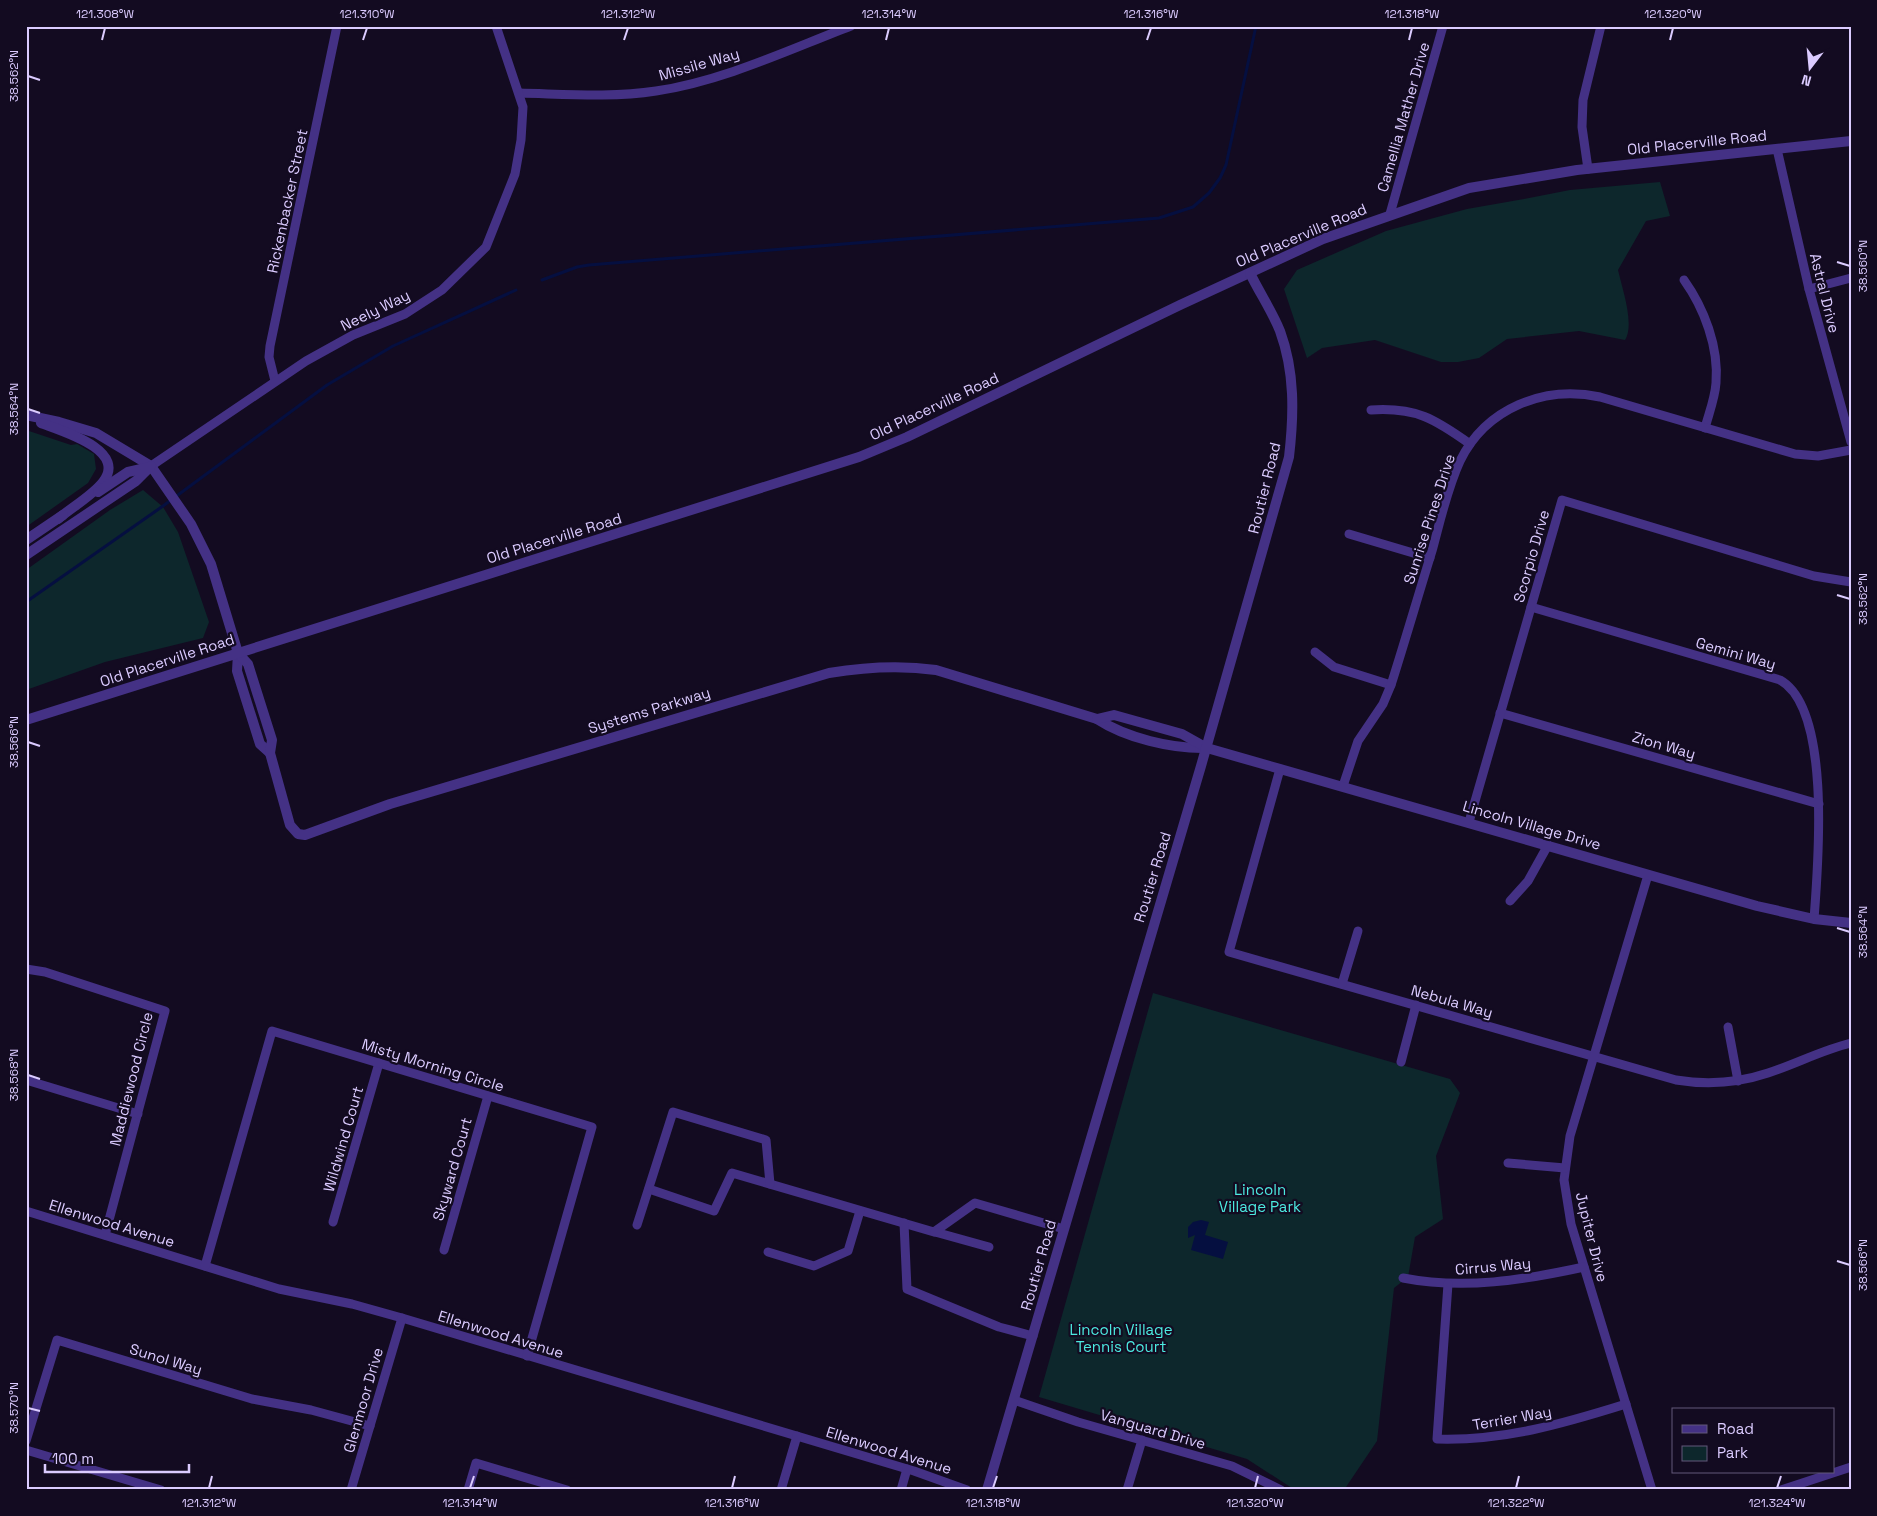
<svg xmlns="http://www.w3.org/2000/svg" width="1877" height="1516" font-family="'Space Grotesk',sans-serif">
	<style>
		.green { fill: #0d272c }
		.water { fill: #050f40 }
		.lines { fill: none; stroke-linecap: round; stroke-linejoin: round }
		.stream { stroke: #050f40; stroke-width: 3 }
		.minor { stroke: #443185; stroke-width: 9 }
		.tertiary { stroke: #443185; stroke-width: 10 }
		.ticks { fill: none; stroke: #dbcbff; stroke-width: 2 }
		.labels { text-anchor: middle; dominant-baseline: central; stroke-width: 4.5; stroke-linejoin: round; paint-order: stroke }
		.street-label { font-size: 15px; fill: #dbcbff; stroke: #130b21 }
		.park-label { font-size: 15px; fill: #4ceae0; stroke: #130b21 }
		.neatline { fill: none; stroke: #dbcbff; stroke-width: 2 }
		.ticks-label { font-size: 12px; text-anchor: middle; fill: #dbcbff }
	</style>
	<rect width="100%" height="100%" fill="#130b21"/>
	<g class="green">
		<path d="M1660,182l10,34 -24,5 -28,49c4,18 17,54 7,70l-46,-9 -72,8 -28,19 -21,4h-17l-66,-22 -53,8 -15,10 -23,-69 13,-19 89,-39 81,-22 57,-10 46,-9z"/>
		<polygon points="26,430 71,445 77,444 94,454 96,469 88,483 26,527"/>
		<polygon points="143,490 163,507 178,532 209,622 203,638 105,662 26,690 26,570 110,510"/>
		<polygon points="1153,993 1450,1079 1460,1093 1436,1156 1443,1219 1415,1237 1408,1277 1394,1288 1377,1441 1344,1490 1295,1490 1247,1459 1039,1397"/>
	</g>
	<polygon class="water" points="1201,1220 1209,1222 1205,1235 1228,1242 1223,1259 1191,1250 1195,1235 1188,1238 1188,1227 1193,1222"/>
	<g class="lines">
		<g class="stream">
			<polyline points="542,280 577,267 589,265 1159,218 1193,207 1209,193 1220,178 1226,165 1256,26"/>
			<polyline points="26,602 163,506 327,385 393,346 516,290"/>
		</g>
		<g class="minor">
			<path d="M519,93c45,1 92,5 137,-2 67,-10 132,-41 195,-65"/>
			<polyline points="1777,149 1809,289 1851,442"/>
			<polyline points="1588,169 1582,127 1583,100 1601,26"/>
			<polyline points="1390,214 1443,26"/>
			<path d="M1684,280c20,28 35,67 32,103 -1,15 -7,30 -11,45"/>
			<polyline points="1809,289 1851,278"/>
			<polyline points="275,381 269,357 270,346 337,26"/>
			<path d="M1371,410c45,-3 64,9 99,34"/>
			<polyline points="151,466 306,361 353,335 405,314 442,290 486,247 515,174 521,140 523,107 496,26"/>
			<polyline points="1349,534 1430,558"/>
			<path d="M1531,607l249,73c52,29 38,186 34,239"/>
			<polyline points="1315,652 1334,667 1391,685"/>
			<polyline points="1500,713 1819,804"/>
			<path d="M1280,769l-51,183 447,128c31,5 62,3 92,-7 28,-9 54,-23 83,-30"/>
			<path d="M1343,786l15,-45 25,-37 8,-19c14,-44 27,-89 41,-134 8,-29 15,-62 28,-90 26,-53 84,-76 140,-64l195,57 23,2 33,-6"/>
			<polyline points="1469,822 1562,500 1814,576 1851,582"/>
			<polyline points="1648,875 1570,1136 1564,1180 1571,1224 1652,1490"/>
			<polyline points="1510,901 1528,881 1548,845"/>
			<polyline points="26,969 45,972 165,1011 105,1235"/>
			<polyline points="1342,984 1358,931"/>
			<polyline points="1728,1027 1738,1081"/>
			<polyline points="1401,1062 1416,1005"/>
			<polyline points="26,1080 138,1114"/>
			<polyline points="1508,1163 1565,1168"/>
			<polyline points="649,1189 714,1211 732,1173 934,1232 975,1203 1064,1229"/>
			<polyline points="26,1211 279,1289 352,1304 402,1318 914,1471 967,1490"/>
			<polyline points="333,1222 379,1063"/>
			<polyline points="904,1223 907,1289 999,1327 1033,1336"/>
			<polyline points="637,1225 673,1112 766,1140 770,1184"/>
			<polyline points="935,1232 989,1247"/>
			<polyline points="444,1250 488,1096"/>
			<polyline points="768,1252 814,1266 848,1251 860,1211"/>
			<polyline points="205,1266 272,1031 592,1127 527,1356"/>
			<path d="M1403,1278c61,12 121,2 181,-11"/>
			<path d="M1448,1284l-11,155c67,2 125,-15 189,-35"/>
			<polyline points="1014,1400 1078,1422 1232,1466 1281,1490"/>
			<polyline points="26,1441 57,1340 252,1399 311,1410 370,1426"/>
			<polyline points="26,1450 161,1490"/>
			<polyline points="351,1490 402,1318"/>
			<polyline points="468,1490 476,1463 567,1490"/>
			<polyline points="781,1490 797,1436"/>
			<polyline points="901,1490 907,1469"/>
			<polyline points="1127,1490 1142,1440"/>
			<polyline points="1781,1490 1851,1467"/>
		</g>
		<g class="tertiary">
			<polyline points="26,415 59,422 96,433 151,466 191,524 211,564 238,653 237,671 260,744 270,753"/>
			<path d="M41,423c21,8 87,27 62,59 -11,14 -31,25 -45,37"/>
			<polyline points="98,492 128,472 150,467"/>
			<polyline points="26,540 63,515"/>
			<polyline points="26,555 136,481 151,466"/>
			<path d="M238,653l10,11 24,76 -2,13 20,72 8,9 7,1 85,-31 439,-131c37,-6 70,-8 107,-3l161,49c29,19 75,30 110,29"/>
			<polyline points="1097,719 1114,715 1182,734 1207,748 1757,906 1814,919 1851,923"/>
			<polyline points="26,720 859,457 907,437 1180,305 1323,239 1469,188 1577,170 1851,141"/>
			<path d="M987,1490l214,-724 88,-309c5,-43 6,-85 -9,-126 -8,-20 -21,-39 -30,-58"/>
		</g>
	</g>
	<path class="ticks" d="M102,40l3,-12M363,40l4,-12M624,40l4,-12M886,40l3,-12M1147,40l4,-12M1409,40l3,-12M1670,40l3,-12M28,76l12,4M1837,262l13,4M28,409l12,4M1837,595l13,4M28,742l12,4M1837,928l13,4M28,1075l12,4M1837,1261l13,4M28,1408l12,3M209,1488l3,-12M470,1488l4,-12M732,1488l3,-12M993,1488l4,-12M1255,1488l3,-12M1516,1488l3,-12M1777,1488l4,-12"/>
	<g class="labels">
		<g class="street-label">
			<text transform="translate(699 64) rotate(-16)">Missile Way</text>
			<text transform="translate(1403 117) rotate(-74)">Camellia Mather Drive</text>
			<text transform="translate(1697 142) rotate(-6)">Old Placerville Road</text>
			<text transform="translate(287 201) rotate(-78)">Rickenbacker Street</text>
			<text transform="translate(1301 235) rotate(-23)">Old Placerville Road</text>
			<text transform="translate(1825 293) rotate(76)">Astral Drive</text>
			<text transform="translate(375 310) rotate(-26)">Neely Way</text>
			<text transform="translate(934 406) rotate(-25)">Old Placerville Road</text>
			<text transform="translate(1264 488) rotate(-76)">Routier Road</text>
			<text transform="translate(1429 519) rotate(-72)">Sunrise Pines Drive</text>
			<text transform="translate(554 538) rotate(-17)">Old Placerville Road</text>
			<text transform="translate(1531 556) rotate(-74)">Scorpio Drive</text>
			<text transform="translate(1736 653) rotate(16)">Gemini Way</text>
			<text transform="translate(167 660) rotate(-18)">Old Placerville Road</text>
			<text transform="translate(649 710) rotate(-17)">Systems Parkway</text>
			<text transform="translate(1664 745) rotate(16)">Zion Way</text>
			<text transform="translate(1532 825) rotate(16)">Lincoln Village Drive</text>
			<text transform="translate(1152 877) rotate(-73)">Routier Road</text>
			<text transform="translate(1452 1001) rotate(16)">Nebula Way</text>
			<text transform="translate(433 1065) rotate(17)">Misty Morning Circle</text>
			<text transform="translate(131 1079) rotate(-76)">Maddiewood Circle</text>
			<text transform="translate(343 1139) rotate(-74)">Wildwind Court</text>
			<text transform="translate(452 1169) rotate(-74)">Skyward Court</text>
			<text transform="translate(112 1223) rotate(17)">Ellenwood Avenue</text>
			<text transform="translate(1592 1237) rotate(76)">Jupiter Drive</text>
			<text transform="translate(1038 1265) rotate(-74)">Routier Road</text>
			<text transform="translate(1493 1266) rotate(-5)">Cirrus Way</text>
			<text transform="translate(501 1334) rotate(17)">Ellenwood Avenue</text>
			<text transform="translate(166 1359) rotate(17)">Sunol Way</text>
			<text transform="translate(363 1400) rotate(-74)">Glenmoor Drive</text>
			<text transform="translate(1512 1418) rotate(-10)">Terrier Way</text>
			<text transform="translate(1153 1429) rotate(16)">Vanguard Drive</text>
			<text transform="translate(889 1450) rotate(17)">Ellenwood Avenue</text>
		</g>
		<g class="park-label">
			<text x="1260" y="1189">Lincoln<tspan x="1260" dy="17">Village Park</tspan></text>
			<text x="1121" y="1329">Lincoln Village<tspan x="1121" dy="17">Tennis Court</tspan></text>
		</g>
	</g>
	<rect width="1877" height="1516" fill="none" stroke="#130b21" stroke-width="55"/>
	<rect x="1672" y="1408" width="162" height="65" fill="#130b21" stroke="#63587a"/>
	<rect x="1682" y="1425" width="25" height="8" fill="#443185" stroke="#63587a"/>
	<text x="1717" y="1434" font-size="15" fill="#dbcbff">Road</text>
	<rect x="1682" y="1446" width="25" height="15" fill="#0d272c" stroke="#63587a"/>
	<text x="1717" y="1458" font-size="15" fill="#dbcbff">Park</text>
	<g transform="translate(1810 68) rotate(196)" stroke="#130b21" stroke-width="4" paint-order="stroke">
	<path d="M0-4L9 19L0 12L-9 19Z" fill="#dbcbff"/>
	<text y="-8" font-size="14" font-weight="bold" text-anchor="middle" fill="#dbcbff">N</text>
	</g>
	<path d="M45 1464v8h144v-8" fill="none" stroke="#dbcbff" stroke-width="2.5"/>
	<text x="52" y="1464" font-size="15" fill="#dbcbff" stroke="#130b21" stroke-width="4" paint-order="stroke">100 m</text>
	<rect x="28" y="28" width="1822" height="1460" class="neatline"/>
	<g class="ticks-label">
		<text x="105" y="18">121.308°W</text>
		<text x="367" y="18">121.310°W</text>
		<text x="628" y="18">121.312°W</text>
		<text x="889" y="18">121.314°W</text>
		<text x="1151" y="18">121.316°W</text>
		<text x="1412" y="18">121.318°W</text>
		<text x="1673" y="18">121.320°W</text>
		<text transform="translate(14 76) rotate(-90)" y="4">38.562°N</text>
		<text transform="translate(1863 266) rotate(-90)" y="4">38.560°N</text>
		<text transform="translate(14 409) rotate(-90)" y="4">38.564°N</text>
		<text transform="translate(1863 599) rotate(-90)" y="4">38.562°N</text>
		<text transform="translate(14 742) rotate(-90)" y="4">38.566°N</text>
		<text transform="translate(1863 932) rotate(-90)" y="4">38.564°N</text>
		<text transform="translate(14 1075) rotate(-90)" y="4">38.568°N</text>
		<text transform="translate(1863 1265) rotate(-90)" y="4">38.566°N</text>
		<text transform="translate(14 1408) rotate(-90)" y="4">38.570°N</text>
		<text x="209" y="1507">121.312°W</text>
		<text x="470" y="1507">121.314°W</text>
		<text x="732" y="1507">121.316°W</text>
		<text x="993" y="1507">121.318°W</text>
		<text x="1255" y="1507">121.320°W</text>
		<text x="1516" y="1507">121.322°W</text>
		<text x="1777" y="1507">121.324°W</text>
	</g>
</svg>
